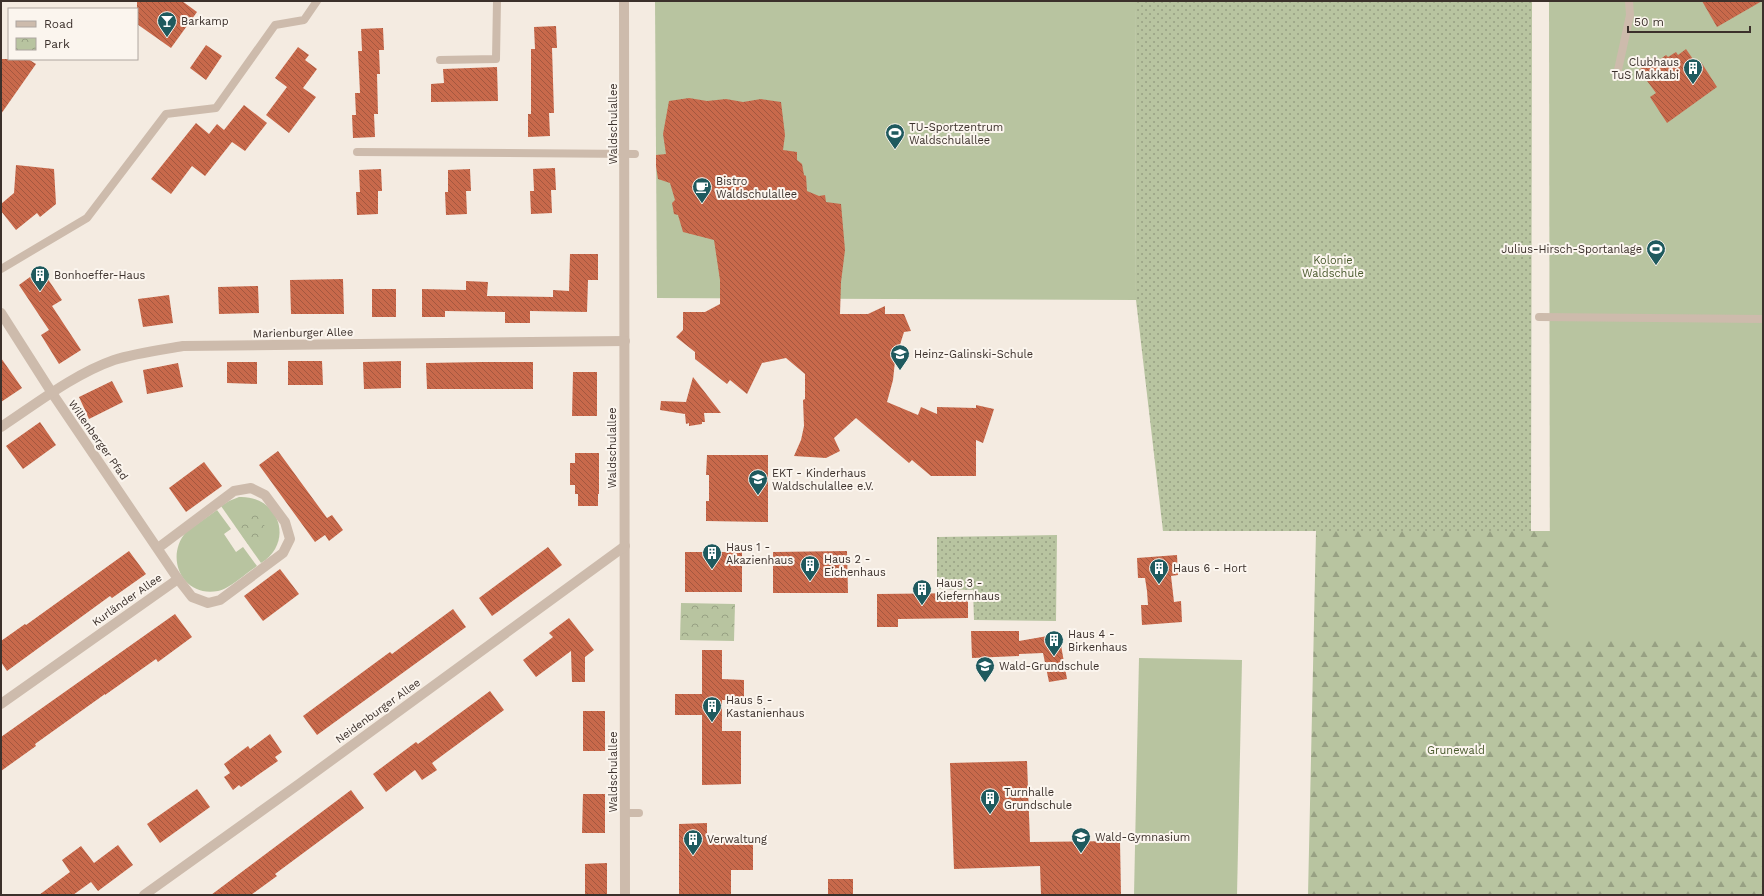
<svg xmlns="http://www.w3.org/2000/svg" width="1764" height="896" font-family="'Work Sans',sans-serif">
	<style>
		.grass { fill: #b8c4a0 }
		.forest { fill: url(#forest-firs) }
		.park { fill: url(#park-crowns) }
		.garden { fill: url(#garden-dots) }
		.building { fill: url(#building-back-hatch) }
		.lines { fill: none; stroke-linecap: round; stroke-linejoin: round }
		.service { stroke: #cdbbac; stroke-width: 8 }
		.minor { stroke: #cdbbac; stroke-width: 10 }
		.labels { text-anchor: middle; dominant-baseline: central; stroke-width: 4; stroke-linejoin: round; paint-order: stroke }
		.poi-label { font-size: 11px; fill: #3b302b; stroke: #fbf5ee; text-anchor: start }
		.street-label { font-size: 11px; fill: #3b302b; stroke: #fbf5ee }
		.park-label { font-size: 11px; fill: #4a5a2e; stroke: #fbf5ee }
	</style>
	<defs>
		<pattern id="forest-firs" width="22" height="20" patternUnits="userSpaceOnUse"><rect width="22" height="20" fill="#b8c4a0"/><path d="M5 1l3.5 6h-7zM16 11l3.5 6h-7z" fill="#97a083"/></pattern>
		<pattern id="park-crowns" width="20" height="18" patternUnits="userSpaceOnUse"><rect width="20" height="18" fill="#b8c4a0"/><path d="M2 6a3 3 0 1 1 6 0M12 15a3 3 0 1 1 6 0" fill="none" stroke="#97a083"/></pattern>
		<pattern id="garden-dots" width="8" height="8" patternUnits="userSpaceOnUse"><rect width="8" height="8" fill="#b8c4a0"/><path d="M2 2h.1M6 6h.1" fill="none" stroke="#97a083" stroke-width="1.8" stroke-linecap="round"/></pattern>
		<pattern id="building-back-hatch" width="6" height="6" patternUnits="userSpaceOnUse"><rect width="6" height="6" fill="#c8694b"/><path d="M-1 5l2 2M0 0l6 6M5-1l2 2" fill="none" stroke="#a4573f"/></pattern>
	</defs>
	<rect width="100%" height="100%" fill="#f4ebe1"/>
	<g class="grass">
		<polygon points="655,1 1135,1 1136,300 657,298"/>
		<polygon points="1549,1 1763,1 1763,641 1550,641"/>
		<path d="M239,497c40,-2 56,45 22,66l-40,-57 8,-5z"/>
		<path d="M217,510l14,19 -7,5 12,18 7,-5 14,19c-11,7 -28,23 -39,25 -35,7 -54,-33 -32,-59z"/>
		<polygon points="1139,658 1242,660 1237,895 1134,895"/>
	</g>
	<polygon class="forest" points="1316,531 1550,531 1550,641 1763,641 1763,895 1308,895"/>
	<g class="park">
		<polygon points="255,511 268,531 248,544 235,525"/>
		<polygon points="681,603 735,604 734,641 680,640"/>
	</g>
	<g class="garden">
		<polygon points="1135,1 1532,1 1531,531 1163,531 1136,300"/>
		<polygon points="1057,535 1056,621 974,620 973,590 937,589 937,537"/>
	</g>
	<g class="building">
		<polygon points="137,1 182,1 197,12 171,48 137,24"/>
		<polygon points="1702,1 1762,1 1717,27"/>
		<polygon points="556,26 557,48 552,48 554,113 549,113 550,136 528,137 528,114 531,114 531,49 535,49 534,27"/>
		<polygon points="383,28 384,50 379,50 380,74 377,74 378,114 374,114 375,137 353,138 352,115 356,115 355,93 360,93 358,51 362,51 361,29"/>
		<polygon points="206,45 222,56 206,80 190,68"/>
		<polygon points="298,47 309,55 305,60 317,69 303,88 316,97 289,133 266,115 287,87 275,78"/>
		<polygon points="1686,49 1697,65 1701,62 1717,87 1667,123 1650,97 1656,93 1639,70 1656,58 1658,61 1666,55 1668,57 1676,52 1678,55"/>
		<polygon points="1,59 28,59 36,64 1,114"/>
		<polygon points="497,67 498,101 431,102 431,84 444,83 443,69"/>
		<polygon points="689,98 707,101 726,99 743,102 761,99 781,102 785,135 783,150 797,152 797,160 802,164 804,175 806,176 807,191 819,196 825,195 826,202 841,204 845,250 841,282 840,314 868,314 885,306 885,314 904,314 911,331 904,332 898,351 907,361 895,361 893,380 887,402 918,415 921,407 937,414 937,407 976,408 976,405 994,409 983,443 976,440 976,476 931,476 912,460 909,463 856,418 834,438 840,451 826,458 794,456 801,440 804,426 803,400 805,399 805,374 786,358 762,363 747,394 730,380 727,384 695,359 695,352 676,337 683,330 683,312 705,312 720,304 720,280 714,240 683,232 678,215 674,214 672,203 675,200 670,183 658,179 656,166 656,155 666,154 663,134 669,101"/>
		<polygon points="244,105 267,123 245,151 232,142 205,176 192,166 171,194 151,179 196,123 209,134 217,124 224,130"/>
		<polygon points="16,165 54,169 56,204 40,217 37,213 16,230 1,211 1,204 14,193"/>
		<polygon points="555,168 556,190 551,190 552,213 531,214 530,191 534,191 533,169"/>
		<polygon points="381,169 382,191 378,191 378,214 357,215 356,192 360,192 359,170"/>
		<polygon points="470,169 471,191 466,191 467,214 446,215 445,192 448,192 448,170"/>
		<polygon points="570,254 598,254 598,280 588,280 587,312 530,311 530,323 505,323 505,312 445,311 445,317 422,317 422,289 466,290 466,281 488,282 487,296 553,297 553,290 569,291"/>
		<polygon points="41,269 62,300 52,306 81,350 59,364 41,335 49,330 19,285"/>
		<polygon points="343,279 344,314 291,314 290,280"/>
		<polygon points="258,286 259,313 219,314 218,287"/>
		<rect x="372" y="289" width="24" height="28"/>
		<polygon points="169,295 173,323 143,327 138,299"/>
		<polygon points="1,358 22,388 1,402"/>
		<polygon points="288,361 322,361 323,385 288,385"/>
		<polygon points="401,361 401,388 364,389 363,362"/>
		<polygon points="227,362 257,362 257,384 227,383"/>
		<polygon points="482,362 533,362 533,389 427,389 426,363"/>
		<polygon points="178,363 183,387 147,394 143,370"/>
		<polygon points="573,372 597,372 597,416 572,416"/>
		<polygon points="693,377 721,413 704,413 705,422 702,422 702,424 689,426 689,423 686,424 685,414 660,410 661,401 686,402"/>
		<polygon points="112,381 123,402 89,419 79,397"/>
		<polygon points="40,422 56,445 23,469 6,446"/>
		<polygon points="278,451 327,518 332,515 343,530 329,541 325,535 315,542 259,465"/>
		<polygon points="575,453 599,453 599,494 598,494 598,506 578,506 578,494 575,494 575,485 570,485 570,463 575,463"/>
		<polygon points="707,455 768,455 768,522 706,521 706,501 709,501 709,475 706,475"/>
		<polygon points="204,462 222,486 186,512 169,488"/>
		<polygon points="548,547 562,565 492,616 479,598"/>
		<polygon points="129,551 146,574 112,598 110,596 7,671 1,662 1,641 25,624 26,625"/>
		<polygon points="847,551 848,593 773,593 773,552"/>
		<rect x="685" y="552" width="57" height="40"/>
		<polygon points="1177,555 1178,575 1171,576 1174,602 1181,601 1182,622 1142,625 1141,605 1148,605 1147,591 1145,578 1138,578 1137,558"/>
		<polygon points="280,569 299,594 263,621 244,596"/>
		<polygon points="968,593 968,618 898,619 898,627 877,627 877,594"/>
		<polygon points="453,609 466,627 317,735 303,716 390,652 392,654"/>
		<polygon points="175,614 192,637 158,662 156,659 105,695 105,694 35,744 36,746 1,771 1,737"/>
		<polygon points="569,618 594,650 585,657 585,682 572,682 571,651 536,677 523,660 553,637 549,633"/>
		<polygon points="971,631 1019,631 1019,641 1059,634 1067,679 1049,682 1043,653 1019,654 1019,656 972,658"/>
		<polygon points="702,650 722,650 722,679 744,680 744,700 722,700 722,731 741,731 741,784 702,785 702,715 675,715 675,694 702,694"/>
		<polygon points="490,691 504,710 432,763 437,770 422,780 415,770 386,792 373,774 416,742 418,744"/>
		<rect x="583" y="711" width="22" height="40"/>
		<polygon points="270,734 282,752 275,757 278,761 241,787 239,785 233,790 224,777 230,773 224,764 248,746 250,749"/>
		<polygon points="1027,761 1030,842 1120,841 1121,895 1041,895 1040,866 954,869 950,763"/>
		<polygon points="197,789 210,807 160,843 147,824"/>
		<polygon points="351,790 364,808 275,874 277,876 251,895 211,895"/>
		<polygon points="583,794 605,794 605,833 582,833"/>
		<polygon points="707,823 707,841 753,841 753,870 731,870 731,895 679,895 679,824"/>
		<polygon points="118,845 133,865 98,891 91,882 73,895 39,895 70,872 62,860 81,846 94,863"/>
		<polygon points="607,863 607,895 585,895 585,864"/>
		<rect x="828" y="879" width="25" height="16"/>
	</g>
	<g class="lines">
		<g class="service">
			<polyline points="440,60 496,59 497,1"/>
			<polyline points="1618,70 1630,15 1629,1"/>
			<polyline points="357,152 635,154"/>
			<polyline points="1,269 87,218 166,114 216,108 275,25 304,20 317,1"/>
			<polyline points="1539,317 1763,319"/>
			<polyline points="625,813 639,813"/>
		</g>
		<g class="minor">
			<polyline points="624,1 625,895"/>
			<polyline points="1,313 52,393 178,579 192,597 208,603 220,600 283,553 290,539 285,522 265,495 251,488 234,491 158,548"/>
			<path d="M1,427c35,-23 73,-53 113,-67 22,-7 46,-10 69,-14l442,-5"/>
			<polyline points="1,704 178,579"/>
			<polyline points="144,895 299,784 625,546"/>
		</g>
	</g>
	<defs>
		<symbol id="bar-pin" viewBox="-11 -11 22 30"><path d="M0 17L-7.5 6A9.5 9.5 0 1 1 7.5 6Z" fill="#1f5a5e" stroke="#fbf5ee"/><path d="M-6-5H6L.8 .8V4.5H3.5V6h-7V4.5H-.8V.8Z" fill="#fff"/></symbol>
		<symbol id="building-pin" viewBox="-11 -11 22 30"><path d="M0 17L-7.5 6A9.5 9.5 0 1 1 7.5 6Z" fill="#1f5a5e" stroke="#fbf5ee"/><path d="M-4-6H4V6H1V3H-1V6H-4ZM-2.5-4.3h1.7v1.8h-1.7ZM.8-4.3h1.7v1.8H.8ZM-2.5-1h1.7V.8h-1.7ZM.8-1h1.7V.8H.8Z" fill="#fff"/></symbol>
		<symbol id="stadium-pin" viewBox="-11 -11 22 30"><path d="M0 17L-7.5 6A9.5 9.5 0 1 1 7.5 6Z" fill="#1f5a5e" stroke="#fbf5ee"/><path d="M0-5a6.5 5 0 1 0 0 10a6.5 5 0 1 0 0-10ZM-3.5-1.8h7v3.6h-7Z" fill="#fff"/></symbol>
		<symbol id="cafe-pin" viewBox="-11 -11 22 30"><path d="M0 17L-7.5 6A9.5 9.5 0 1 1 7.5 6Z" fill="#1f5a5e" stroke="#fbf5ee"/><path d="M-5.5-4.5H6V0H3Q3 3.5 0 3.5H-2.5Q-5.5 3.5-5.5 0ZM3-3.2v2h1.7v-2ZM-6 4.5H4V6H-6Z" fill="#fff"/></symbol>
		<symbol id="school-pin" viewBox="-11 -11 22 30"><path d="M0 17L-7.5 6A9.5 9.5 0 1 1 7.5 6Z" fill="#1f5a5e" stroke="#fbf5ee"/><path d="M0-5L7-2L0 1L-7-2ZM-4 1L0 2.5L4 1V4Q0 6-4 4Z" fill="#fff"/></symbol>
	</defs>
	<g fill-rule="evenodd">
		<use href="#bar-pin" x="156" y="10" width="22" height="30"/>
		<use href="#building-pin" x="1682" y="57" width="22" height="30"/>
		<use href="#stadium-pin" x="884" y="122" width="22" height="30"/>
		<use href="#cafe-pin" x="691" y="176" width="22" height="30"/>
		<use href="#stadium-pin" x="1645" y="238" width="22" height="30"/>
		<use href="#building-pin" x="29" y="264" width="22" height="30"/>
		<use href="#school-pin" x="889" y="343" width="22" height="30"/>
		<use href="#school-pin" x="747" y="468" width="22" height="30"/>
		<use href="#building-pin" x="701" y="542" width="22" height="30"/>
		<use href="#building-pin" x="799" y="554" width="22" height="30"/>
		<use href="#building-pin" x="1148" y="557" width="22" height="30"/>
		<use href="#building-pin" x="911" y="578" width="22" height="30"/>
		<use href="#building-pin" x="1043" y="629" width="22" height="30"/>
		<use href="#school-pin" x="974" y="655" width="22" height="30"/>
		<use href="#building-pin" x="701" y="695" width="22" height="30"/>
		<use href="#building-pin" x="979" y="787" width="22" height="30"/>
		<use href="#school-pin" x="1070" y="826" width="22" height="30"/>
		<use href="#building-pin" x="682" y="828" width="22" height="30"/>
	</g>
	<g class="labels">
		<g class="poi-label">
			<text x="181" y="21">Barkamp</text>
			<text x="1679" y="62" text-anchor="end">Clubhaus<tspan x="1679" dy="13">TuS Makkabi</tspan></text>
			<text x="909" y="127">TU-Sportzentrum<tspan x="909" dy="13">Waldschulallee</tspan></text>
			<text x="716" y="181">Bistro<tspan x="716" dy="13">Waldschulallee</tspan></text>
			<text x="1642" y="249" text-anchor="end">Julius-Hirsch-Sportanlage</text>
			<text x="54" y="275">Bonhoeffer-Haus</text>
			<text x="914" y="354">Heinz-Galinski-Schule</text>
			<text x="772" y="473">EKT - Kinderhaus<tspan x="772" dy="13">Waldschulallee e.V.</tspan></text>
			<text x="726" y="547">Haus 1 -<tspan x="726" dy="13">Akazienhaus</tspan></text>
			<text x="824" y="559">Haus 2 -<tspan x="824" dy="13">Eichenhaus</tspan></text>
			<text x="1173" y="568">Haus 6 - Hort</text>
			<text x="936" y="583">Haus 3 -<tspan x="936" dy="13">Kiefernhaus</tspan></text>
			<text x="1068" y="634">Haus 4 -<tspan x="1068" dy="13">Birkenhaus</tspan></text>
			<text x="999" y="666">Wald-Grundschule</text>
			<text x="726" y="700">Haus 5 -<tspan x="726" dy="13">Kastanienhaus</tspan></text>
			<text x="1004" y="792">Turnhalle<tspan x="1004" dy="13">Grundschule</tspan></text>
			<text x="1095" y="837">Wald-Gymnasium</text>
			<text x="707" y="839">Verwaltung</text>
		</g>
		<g class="street-label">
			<text transform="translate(613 124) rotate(-90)">Waldschulallee</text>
			<text transform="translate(303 333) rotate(-1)">Marienburger Allee</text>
			<text transform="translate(98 440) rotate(55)">Willenberger Pfad</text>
			<text transform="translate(612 448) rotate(-90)">Waldschulallee</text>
			<text transform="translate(127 600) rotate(-35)">Kurländer Allee</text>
			<text transform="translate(378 711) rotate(-36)">Neidenburger Allee</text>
			<text transform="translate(613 772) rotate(-90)">Waldschulallee</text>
		</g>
		<g class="park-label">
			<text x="1333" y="260">Kolonie<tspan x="1333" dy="13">Waldschule</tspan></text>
			<text x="1456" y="750">Grunewald</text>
		</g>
	</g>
	<rect width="1764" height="896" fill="none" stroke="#3b302b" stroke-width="4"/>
	<rect x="8" y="8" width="130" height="52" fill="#fbf5ee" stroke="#aea6a0"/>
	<rect x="16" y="21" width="20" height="6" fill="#cdbbac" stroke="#aea6a0"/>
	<text x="44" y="28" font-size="12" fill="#3b302b">Road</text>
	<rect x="16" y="38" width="20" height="12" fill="url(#park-crowns)" stroke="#aea6a0"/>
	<text x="44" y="48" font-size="12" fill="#3b302b">Park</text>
	<path d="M1628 26v6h122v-6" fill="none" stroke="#3b302b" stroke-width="2"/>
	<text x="1634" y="26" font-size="12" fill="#3b302b" stroke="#fbf5ee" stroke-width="3" paint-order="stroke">50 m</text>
</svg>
